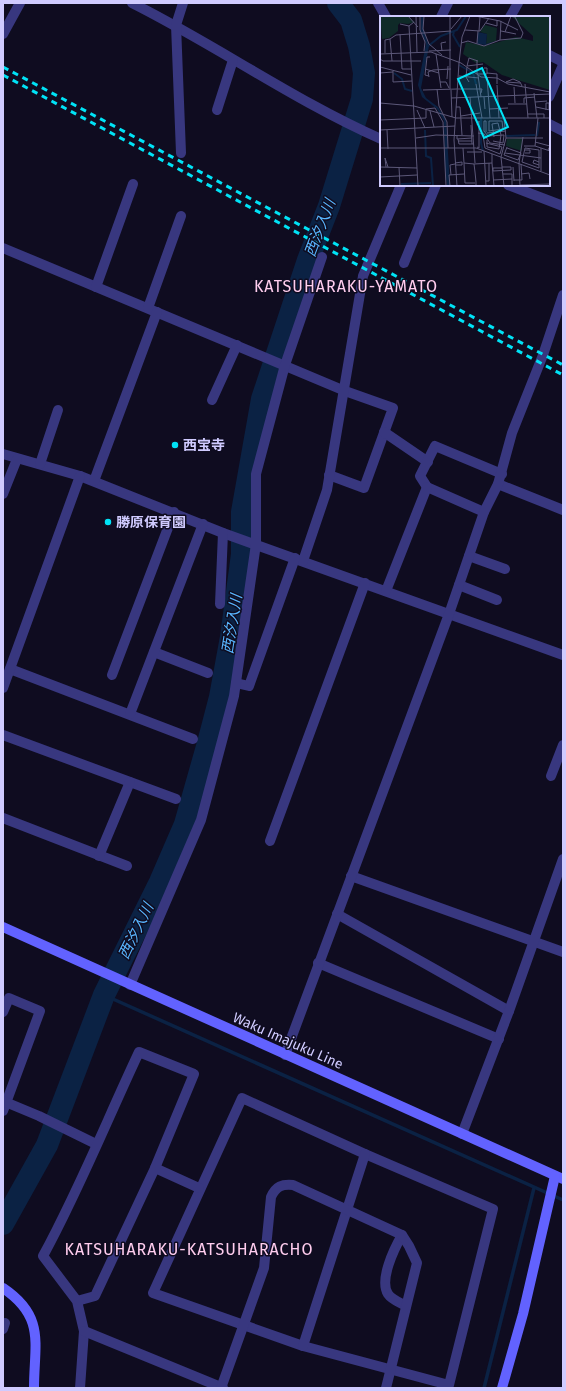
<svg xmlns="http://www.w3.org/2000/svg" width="566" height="1391" font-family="'Fira Sans','Noto Sans JP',sans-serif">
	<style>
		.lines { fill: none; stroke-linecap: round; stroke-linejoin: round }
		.stream { stroke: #0b2244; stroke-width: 3.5 }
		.river { stroke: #0b2244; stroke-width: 22 }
		.street { stroke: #38377f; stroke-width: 10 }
		.secondary { stroke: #6262ff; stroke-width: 10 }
		.rail { stroke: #00e3f6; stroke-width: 3; stroke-dasharray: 6 5; stroke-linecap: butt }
		.poi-dot { fill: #00e3f6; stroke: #0f0c20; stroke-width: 1.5 }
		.labels { text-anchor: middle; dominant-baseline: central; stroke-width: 3; stroke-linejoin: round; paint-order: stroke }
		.poi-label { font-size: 14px; font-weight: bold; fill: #d0cbff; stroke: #0f0c20; text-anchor: start }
		.street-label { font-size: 14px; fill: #d0cbff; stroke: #0f0c20 }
		.water-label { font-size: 15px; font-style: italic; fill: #59b6ff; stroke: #0f0c20 }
		.quarter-label { font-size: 16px; letter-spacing: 1px; fill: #ffcdee; stroke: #0f0c20 }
		.inset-river { fill: none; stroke: #0b2244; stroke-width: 2 }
		.inset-road { fill: none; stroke: #5c5879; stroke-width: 1 }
		.view { fill: #00e3f6; fill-opacity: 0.15; stroke: #00e3f6; stroke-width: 2 }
		.inset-edge { fill: none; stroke: #d0cbff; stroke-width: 2 }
	</style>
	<rect width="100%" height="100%" fill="#0f0c20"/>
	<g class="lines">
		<g class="stream">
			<polyline points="104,995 563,1200"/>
			<polyline points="484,1388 534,1188"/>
		</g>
		<polyline class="river" points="3,1224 47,1145 104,995 159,884 185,824 208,743 220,697 231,637 242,554 242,512 262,399 308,260 329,206 362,99 364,73 359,46 351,20 338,3"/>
		<g class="street">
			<path d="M132,3c84,42 163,98 249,136"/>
			<polyline points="378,3 386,17"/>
			<polyline points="441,17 448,3"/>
			<polyline points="510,17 518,3"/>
			<polyline points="3,34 20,3"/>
			<polyline points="549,55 563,62"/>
			<polyline points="549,97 563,65"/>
			<polyline points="217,110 233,60"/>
			<polyline points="549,124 563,131"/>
			<polyline points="181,153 176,25 183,3"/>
			<polyline points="508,185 563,206"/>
			<polyline points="3,248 345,391 393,408 364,488 329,475"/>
			<polyline points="404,263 436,185"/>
			<polyline points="96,287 133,184"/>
			<polyline points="148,308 181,216"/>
			<polyline points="212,400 237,345"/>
			<polyline points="384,432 428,462"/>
			<polyline points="3,454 80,476 223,533 563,655"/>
			<polyline points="40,464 58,410"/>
			<polyline points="94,481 157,312"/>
			<polyline points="498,484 563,510"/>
			<polyline points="3,494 17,459"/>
			<polyline points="484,512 427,487 420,476 435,446 502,474"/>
			<polyline points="469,556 505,569"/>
			<polyline points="303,561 327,490 363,276 401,185"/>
			<polyline points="459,585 497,600"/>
			<polyline points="386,591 427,487"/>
			<polyline points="220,604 223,533"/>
			<polyline points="154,652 208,673"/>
			<polyline points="10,669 193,739"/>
			<polyline points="112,675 174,512"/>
			<polyline points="236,683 249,686 295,558"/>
			<polyline points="3,688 80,476"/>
			<polyline points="130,714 203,524"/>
			<polyline points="3,735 176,799"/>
			<polyline points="551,776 563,745"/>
			<polyline points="3,818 127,866"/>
			<polyline points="270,841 365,583"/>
			<polyline points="99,856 130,782"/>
			<polyline points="351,876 563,952"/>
			<polyline points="337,914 509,1011"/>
			<polyline points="318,963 499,1039"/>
			<polyline points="130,985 201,820 234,696 256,544 256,474 285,365 322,257"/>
			<polyline points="3,1012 9,998 40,1011 3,1111"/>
			<polyline points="285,1055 449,614 484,512 498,484 512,433 543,355 563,295"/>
			<polygon points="242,1098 365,1154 493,1209 449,1385 303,1346 153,1293"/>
			<polyline points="3,1101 39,1116 96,1144"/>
			<polyline points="462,1134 509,1011 563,859"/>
			<polyline points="155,1168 199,1188"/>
			<path d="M402,1235c-8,14 -23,45 -14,59 4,6 13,9 18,12"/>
			<path d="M77,1301l18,-5 60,-128 39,-94 -55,-22c-32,68 -60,138 -96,204l34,45 7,30 -4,57"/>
			<polyline points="3,1329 5,1323"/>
			<polyline points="84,1331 223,1388"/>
			<polyline points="303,1346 365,1154"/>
			<path d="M221,1388l43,-120 7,-71c5,-11 11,-13 22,-12l109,50 7,11 8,17 -31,125"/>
		</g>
		<g class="secondary">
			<polyline points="3,927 563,1179"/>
			<path d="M3,1288c43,29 31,56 31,100"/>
			<polyline points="502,1388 523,1314 555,1176"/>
		</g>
		<g class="rail">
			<polyline points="3,67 563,365"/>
			<polyline points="3,75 563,375"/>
		</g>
	</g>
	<g class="poi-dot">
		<circle cx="175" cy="445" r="4"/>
		<circle cx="108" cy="522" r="4"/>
	</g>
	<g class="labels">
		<g class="poi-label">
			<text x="183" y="445">西宝寺</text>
			<text x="116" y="522">勝原保育園</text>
		</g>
		<g class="street-label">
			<text transform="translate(288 1041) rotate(24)">Waku Imajuku Line</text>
		</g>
		<g class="water-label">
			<text transform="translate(320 228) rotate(-69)">西汐入川</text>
			<text transform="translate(232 624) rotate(-81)">西汐入川</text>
			<text transform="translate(136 931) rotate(-64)">西汐入川</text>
		</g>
		<g class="quarter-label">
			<text x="346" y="286">KATSUHARAKU-YAMATO</text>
			<text x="189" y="1249">KATSUHARAKU-KATSUHARACHO</text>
		</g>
	</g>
	<g transform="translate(380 16)">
		<rect width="170" height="170" fill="#0f0c20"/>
		<path d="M0,0h27l8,6 -7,2 -8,-1 -2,2v6l-9,7 -7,1zM131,0h39v74l-48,-15 -19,-13 -7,1 -13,-9 3,-12 19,4 31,-9 17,4v-5zM105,9l12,3 -1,13 -10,3 1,-10 -7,-2zM142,122v13l-16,-5 1,-7z" fill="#0f2a28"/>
		<path d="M41,0h2v12l6,18 -8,42 5,10 12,9 8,13 4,66h-3l-2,-16 -1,-49 -7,-12 -15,-12 -4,-12 8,-41 -5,-13zM98,16l9,2 -1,10 9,-3 -9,4 -9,-1z" fill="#0b2244"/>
		<path class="inset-river" d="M74,16l-1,3 7,12M47,31l14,-11 16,-6 9,-14M79,49l14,8 3,11M14,57l8,6 3,10 7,2M101,101v26l2,8M45,114l1,26 5,2 2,28M126,120l29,-1M157,120l2,-14M21,168l30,-1"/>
		<path class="inset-road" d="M28,0l10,11M36,0l1,36M40,0v14l5,12 -1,9M44,0l-1,13 6,15 13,11M95,0l25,5 18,9M106,7l11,3v-6M20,8l9,2 5,-4M29,10l9,160M71,13l11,-13M85,14l15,1 9,-13M99,15l1,-14M121,15l15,3M125,16l6,-16M20,18l2,35h9M120,24l1,-19M81,27l7,-2 16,5 16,-6 21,-2 2,-5 -8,-16 -7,-1M97,27l1,-12M49,35l22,-1M62,35l-1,-8 5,-1M5,37v-13l5,-1M0,38l51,-2 30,11 20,14 16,1 11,6 42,8M56,38l5,34M0,43l3,2h9l-2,-22 6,-4 55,-4M12,45h29M97,45v13h10v-6h-3M87,50l2,-8 9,3M87,50l16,-2M0,51l31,8M87,51l-1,10 3,5M45,53l14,4M13,55v11l19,-1M0,57l13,-1M107,57l10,1v10M98,59l3,22M49,60l-4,-1 2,-18h3M79,60l20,2M49,61l-1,-5 5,-2 18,-1M107,61l3,41M67,63l1,-13M60,66h6l3,6M126,66l7,-3 7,3 2,4M126,66l14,1M96,68l6,34M145,68l3,34M117,69l2,33M134,71l1,16M57,73l2,17 8,16 1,26M70,73v-73M78,73h24l-1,4M43,74l34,-1M71,74l1,27M154,77l3,25M90,81l5,66M104,81l1,12M71,82l99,-4M155,86l12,-1M0,87l34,3 42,12h94M144,87v-5l11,-1M128,88h19M76,91h4l2,28M156,91l14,3M46,93l9,-1 8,14 3,64M109,93l19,-1M37,94l8,18M166,94v-7h3v7M50,95l4,16M148,98h16v4M81,100l19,-3M0,104l46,-2v-9M109,105h13l1,8 -14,2zM91,109l1,19M0,114l75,-4M7,114l1,19M106,116v-11h-2v10l4,5 16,-1 -1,8 -10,-2M98,117l6,1 6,9 15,2M107,117l19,-2M77,119v4l15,-1M103,119l2,13 15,6 2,-7 -16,-4M114,121l-2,-13 6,-1M36,122l20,-3 38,1M126,122h37M78,123l1,5h15M107,124v7l12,2 2,-14 -3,-12M78,125h14M155,126l15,4 -2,4M144,130h11l15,5M155,130l3,-28M97,131l2,1v-27l-2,4M0,132h96l74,27M83,132l1,15M127,132l14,5 -3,7 -14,-5 3,-8M145,132l14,2v18l-17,-6zM104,135l2,35M87,136h15M125,137l36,5M145,137h5v-3h-5M159,146l-5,-2 -1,3 6,2M75,147l7,-1v3h-6M112,147l2,23M94,148l18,-1v-9M0,151l37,1M6,151l-1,-9 3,9M19,151l1,19M122,151h9v3l-18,1v-3h9M133,151l1,14M161,155v-23M123,158h9v12M141,158l8,-1 1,6M71,159l-1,-10 5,-1M0,161l37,-2M113,164l19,-1M134,164h8l-1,-16M106,165h3v-18M95,167h-10l-1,-20 10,1 1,8 1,10v4M140,169l30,-1M70,170l-1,-11 15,-1M77,170l-3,-46 5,-77 3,-26 8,-21M124,170l-3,-29 5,-19 -2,-20M140,170l-1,-23 4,-26"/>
		<path class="view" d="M102,52l26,59 -24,11 -26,-59z"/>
		<rect width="170" height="170" class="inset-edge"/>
	</g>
	<rect width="566" height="1391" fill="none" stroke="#d0cbff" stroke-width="8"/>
</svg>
